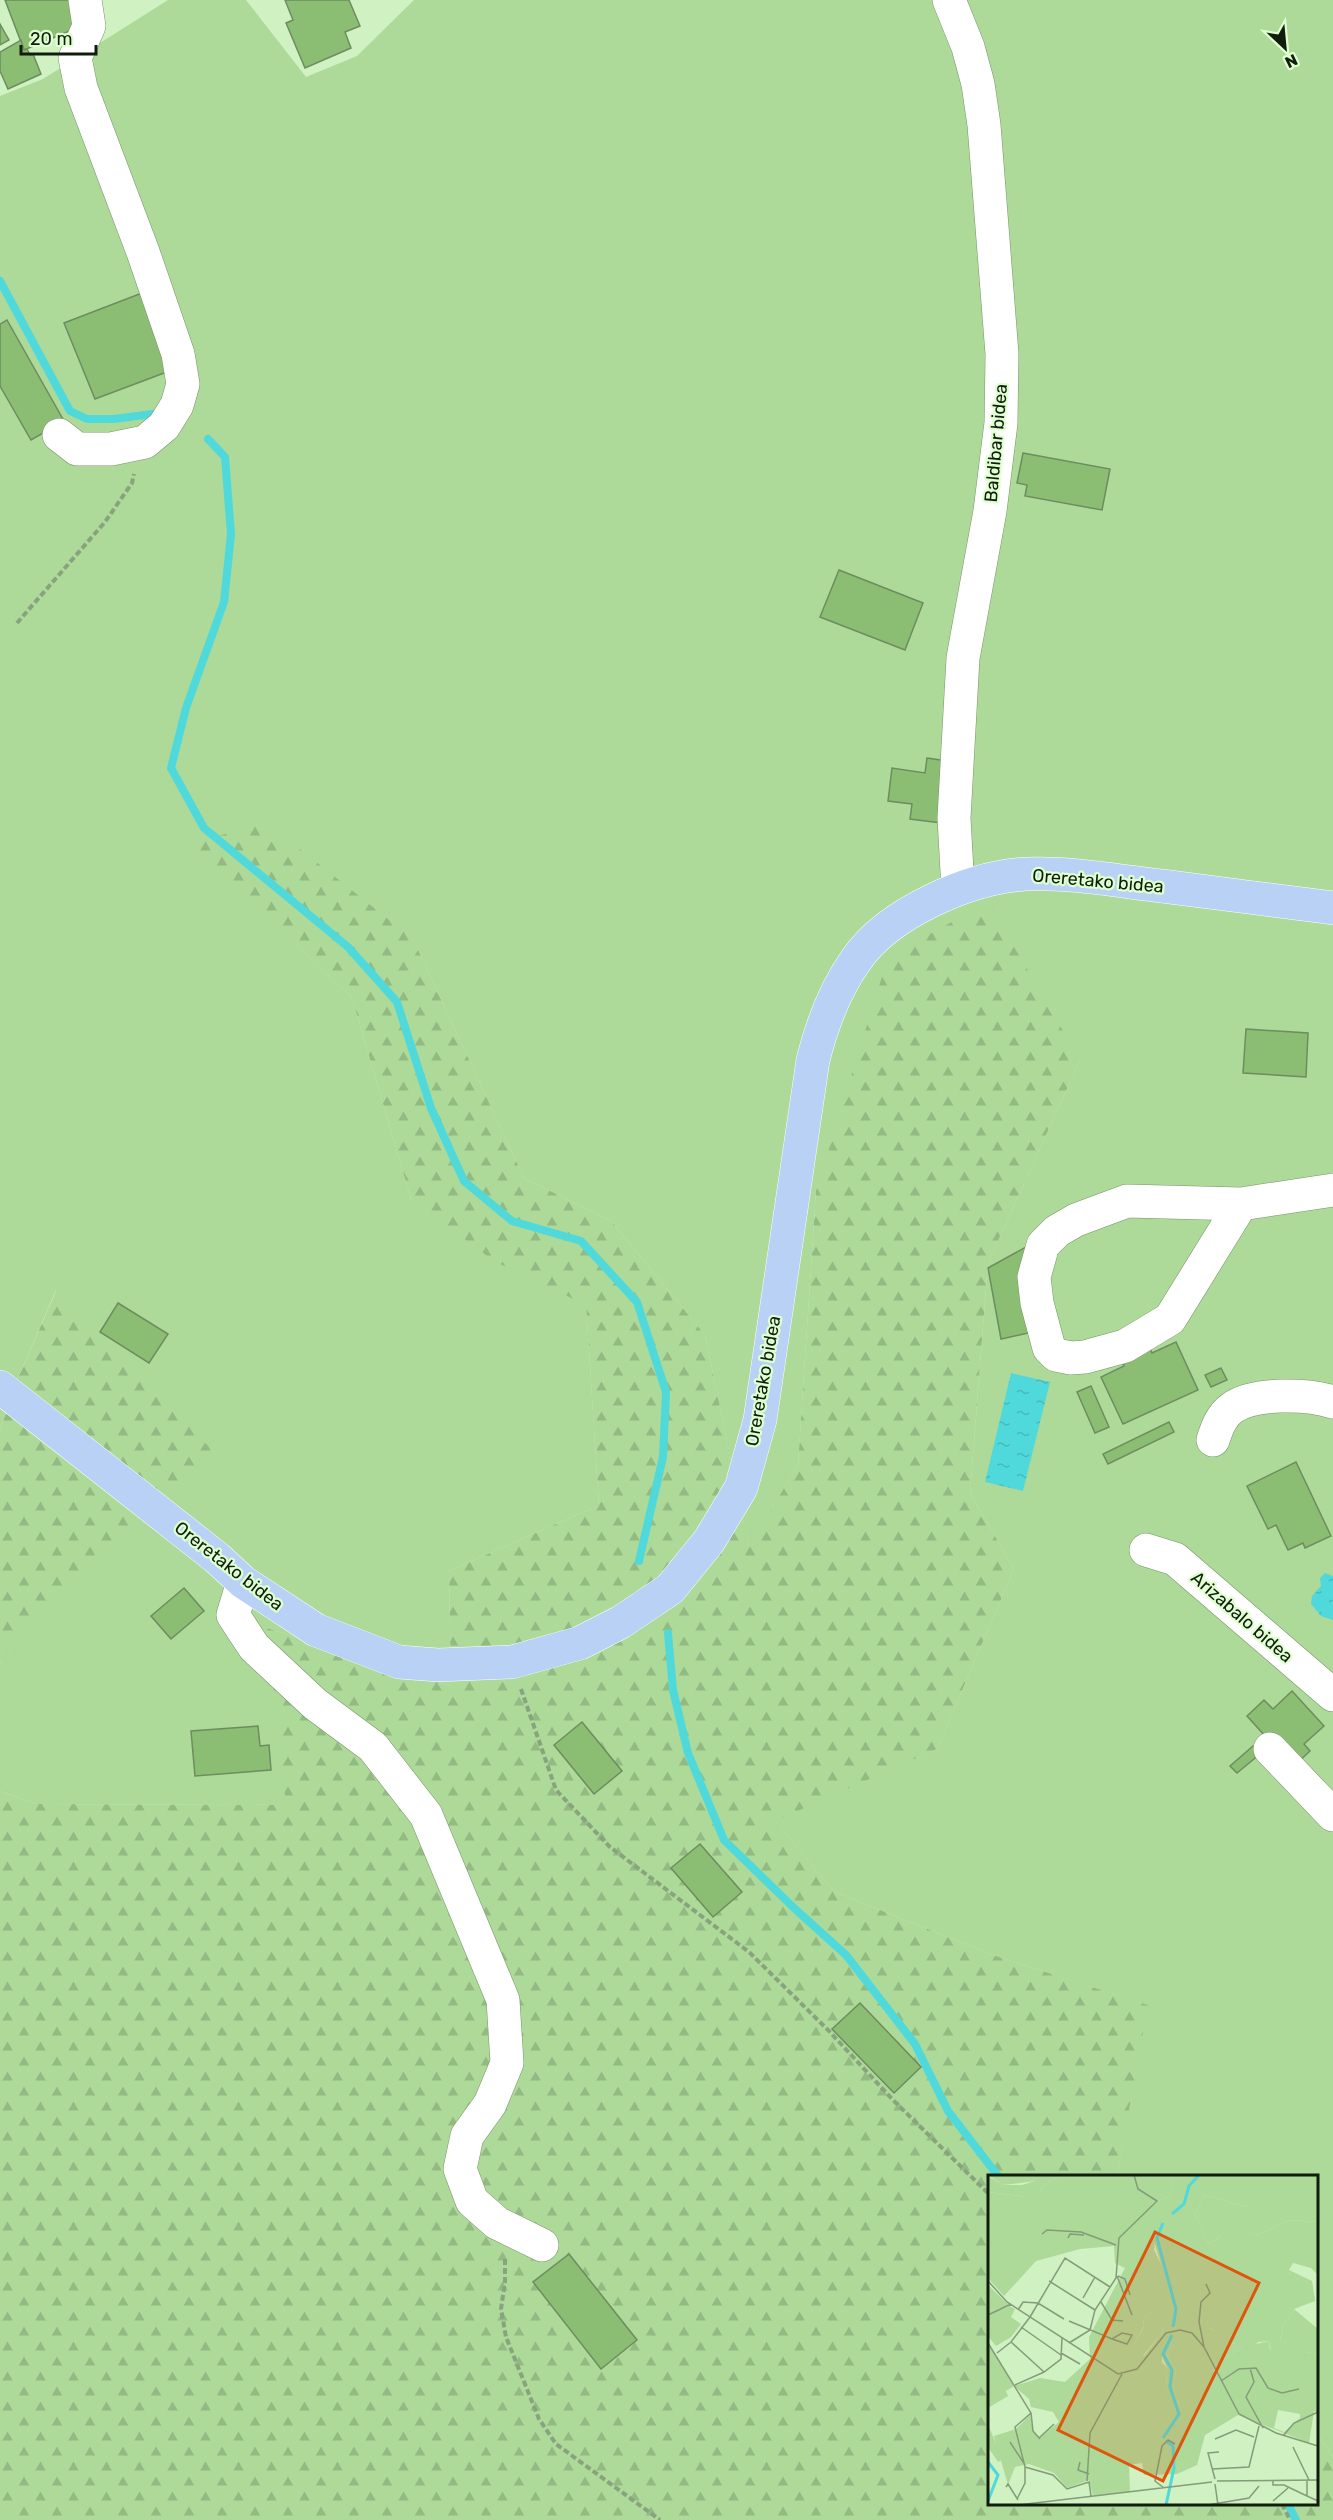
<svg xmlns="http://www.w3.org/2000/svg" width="1333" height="2520" font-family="Rubik,sans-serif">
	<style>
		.grass { fill: #add999 }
		.forest { fill: url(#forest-firs) }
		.water { fill: url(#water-ripples) }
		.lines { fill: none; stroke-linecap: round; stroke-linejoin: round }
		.stream { stroke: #50d9db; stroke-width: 8 }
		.building { fill: #8bbe72; stroke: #6e8c61; stroke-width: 1.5 }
		.minor-casing { stroke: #779569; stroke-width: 34 }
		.major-casing { stroke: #fff; stroke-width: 34 }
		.path { stroke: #8aa37f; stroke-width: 4; stroke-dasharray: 6 3; stroke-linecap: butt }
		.minor { stroke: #fff; stroke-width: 33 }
		.major { stroke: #b8d1f4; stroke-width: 33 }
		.labels { text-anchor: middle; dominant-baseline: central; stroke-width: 4.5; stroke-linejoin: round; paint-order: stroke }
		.street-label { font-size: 18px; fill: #111d0c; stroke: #deffcf }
		.inset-river { fill: none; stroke: #50d9db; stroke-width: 3 }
		.inset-road { fill: none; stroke: #849c79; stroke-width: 1.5 }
		.view { fill: #dd560c; fill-opacity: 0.15; stroke: #dd560c; stroke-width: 3 }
		.inset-edge { fill: none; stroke: #111d0c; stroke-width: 3 }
	</style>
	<defs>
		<pattern id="forest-firs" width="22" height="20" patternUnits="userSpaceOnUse" patternTransform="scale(1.5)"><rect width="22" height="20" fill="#add999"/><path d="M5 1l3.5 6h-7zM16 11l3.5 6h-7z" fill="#94ba83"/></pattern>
		<pattern id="water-ripples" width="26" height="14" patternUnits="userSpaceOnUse" patternTransform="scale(1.5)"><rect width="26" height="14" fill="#50d9db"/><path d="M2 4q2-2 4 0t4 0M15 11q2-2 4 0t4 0" fill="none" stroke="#45babb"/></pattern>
	</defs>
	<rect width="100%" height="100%" fill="#d0f1c2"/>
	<polygon class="grass" points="168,0 246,0 306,77 357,56 414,0 1333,0 1333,2458 1317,2432 1316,2176 1117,2176 1147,2005 993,1955 835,1892 774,1820 937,1749 1014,1569 970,1493 988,1263 1080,1060 816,1191 798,1465 749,1547 705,1335 611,1221 524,1178 413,939 192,844 352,998 411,1199 586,1305 599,1505 449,1571 451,1686 267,1628 287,1805 37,1804 0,1791 0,1664 12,1645 56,1290 17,1380 0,1430 0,96 43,79"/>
	<g class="forest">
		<polygon points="266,822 413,939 524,1178 611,1221 705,1335 749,1546 798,1465 816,1191 888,957 988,902 1080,1060 988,1263 970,1493 1014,1569 937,1749 775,1821 835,1892 993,1955 1148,2005 1117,2176 990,2176 990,2504 1316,2504 1317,2432 1333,2458 1333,2520 0,2520 0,1791 37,1804 286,1805 267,1628 451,1686 449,1571 599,1505 586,1305 494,1261 411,1199 352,998 191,844"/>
		<polygon points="57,1289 213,1451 12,1645 0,1664 0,1430 17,1380"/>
	</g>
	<g class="water">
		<polygon points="1011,1373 1050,1382 1023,1491 985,1482"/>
		<polygon points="1325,1573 1333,1576 1333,1620 1321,1616 1311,1604 1312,1596 1321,1586 1320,1578"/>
	</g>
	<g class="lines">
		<g class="stream">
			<polyline points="0,281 70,411 87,419 114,419 160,413"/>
			<polyline points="208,439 225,457 231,534 224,602 186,708 171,768 204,828 348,947 397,1002 431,1108 464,1181 512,1221 581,1241 637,1302 666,1392 663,1457 639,1561"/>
			<polyline points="668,1633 673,1690 688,1753 724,1840 794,1908 846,1955 915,2044 948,2111 998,2176"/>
			<polyline points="1288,2504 1296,2520"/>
		</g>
	</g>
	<g class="building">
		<polygon points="5,0 75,0 84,25 24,50"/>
		<polygon points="285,0 349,0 360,26 345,32 351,48 305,68 286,23 293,20"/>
		<polygon points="0,24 9,40 0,45"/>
		<polygon points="21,40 24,50 27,49 30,55 33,54 41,74 8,89 0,71 0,52"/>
		<polygon points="142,293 172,370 95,399 64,323"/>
		<polygon points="7,320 64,421 31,440 0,386 0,324"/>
		<polygon points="1023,453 1110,469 1102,510 1025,496 1027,485 1017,483"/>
		<polygon points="839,570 923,603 905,650 820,617"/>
		<polygon points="927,758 947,761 941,823 910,819 912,804 888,801 892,768 925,773"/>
		<polygon points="1246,1029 1308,1033 1306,1077 1243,1073"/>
		<polygon points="1035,1242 1033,1332 1001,1339 988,1268"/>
		<polygon points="118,1303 168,1334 149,1363 100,1332"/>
		<polygon points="1147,1341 1152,1353 1176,1342 1198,1390 1123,1424 1101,1377 1124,1366 1119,1354"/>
		<polygon points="1221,1368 1227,1380 1211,1387 1205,1375"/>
		<polygon points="1091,1386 1109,1427 1095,1433 1077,1392"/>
		<polygon points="1169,1422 1174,1432 1108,1464 1103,1454"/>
		<polygon points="1296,1462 1331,1536 1305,1548 1303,1543 1288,1550 1276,1525 1268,1529 1247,1486"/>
		<polygon points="184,1588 204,1611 171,1639 151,1616"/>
		<polygon points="1292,1691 1324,1726 1304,1744 1310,1751 1293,1767 1247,1716 1264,1700 1273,1709"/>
		<polygon points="582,1722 622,1771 594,1794 554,1745"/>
		<polygon points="258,1726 260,1746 269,1745 271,1770 195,1776 191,1731"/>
		<polygon points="1253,1746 1260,1754 1237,1773 1230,1766"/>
		<polygon points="700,1844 742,1892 713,1917 671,1868"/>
		<polygon points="860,2003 921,2067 894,2093 832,2029"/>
		<polygon points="569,2254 637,2340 601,2369 533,2282"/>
	</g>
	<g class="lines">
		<defs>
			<g id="minor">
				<polyline points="949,0 968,47 978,84 984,125 1002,354 1001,423 990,511 963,658 954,818 958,889"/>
				<polyline points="59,435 77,449 111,449 145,442 164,426 177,405 183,384 178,354 143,252 81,88 75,58 89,26 85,0"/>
				<polyline points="1241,1204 1170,1319 1125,1346 1085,1357 1071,1358 1056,1355 1049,1348 1037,1303 1034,1277 1043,1245 1057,1231 1076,1220 1127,1201 1241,1204 1333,1190"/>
				<path d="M1213,1440c4,-12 8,-24 19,-32 22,-16 77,-14 101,-6"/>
				<polyline points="1146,1550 1175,1559 1333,1695"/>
				<polyline points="243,1582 233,1615 254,1647 315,1704 373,1747 426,1815 503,2000 507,2063 490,2104 467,2136 460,2169 472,2201 497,2223 542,2245"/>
				<polyline points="1270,1749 1333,1815"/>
			</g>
			<path id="major" d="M0,1387l217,171 26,24 73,48 83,32 39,3 74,-3 68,-19 41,-21 49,-33 39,-48 32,-53 19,-68 53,-360c9,-36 21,-69 43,-100 32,-47 114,-83 170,-86 43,-2 92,7 136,12 57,7 114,15 171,22"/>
		</defs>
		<use href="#minor" class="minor-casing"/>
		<use href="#major" class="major-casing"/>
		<g class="path">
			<polyline points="17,623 105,522 132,483 134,474"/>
			<polyline points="521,1689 556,1790 610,1847 749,1952 828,2030 893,2100 990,2195"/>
			<polyline points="505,2259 505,2282 501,2309 506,2337 539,2419 556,2444 660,2520"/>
			<polyline points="1282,2504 1290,2520"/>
		</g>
		<use href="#minor" class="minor"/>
		<use href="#major" class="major"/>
	</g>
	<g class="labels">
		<g class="street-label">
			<text transform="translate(996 443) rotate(-85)">Baldibar bidea</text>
			<text transform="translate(1098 881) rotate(5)">Oreretako bidea</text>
			<text transform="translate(763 1381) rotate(-80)">Oreretako bidea</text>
			<text transform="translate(229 1566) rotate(38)">Oreretako bidea</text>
			<text transform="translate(1242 1617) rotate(41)">Arizabalo bidea</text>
		</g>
	</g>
	<g transform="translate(988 2175)">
		<rect width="330" height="330" fill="#d0f1c2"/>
		<path d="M0,0h45l2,6 -32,4zM72,0h111l2,13 -5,9 -18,8 7,16 -3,29 7,14 -11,16 20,20 2,8h-16l-13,11 1,7 -10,18 10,12 19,-25 -1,31 5,6 -1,23 14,16 -7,-18 3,-18 -9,-15 6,-16 36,-12 20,10 6,7 -33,14 12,13 10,-13 19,-12 26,-6 1,9 10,-9 3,-15 11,-17 24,20v25l-12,-2 4,23h8v38l-4,-2 -5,32 -71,-28 -33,20 -8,30 -20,9 -33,1 -2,-12 -13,2 1,27 -37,4 -4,-16 -22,8 -13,-15 -25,-9 -14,3 -7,18 -14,-49 22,-7 14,-14 3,16 6,6 20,-15 -6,-10 -22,-5 -2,-8 -15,-13 -8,5 2,5 -20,12v-65l26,43 26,-8 25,4 25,-23 -1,-22 36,-69 -10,-5 -1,-17 -34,3 -44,12 -32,35 -16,-18v-86l39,5v9l24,22 -10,-40zM290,235l22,4v4l-16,14 -10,-4zM217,20l38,11 62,6 13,3v7l-28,-2 -33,15 -42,-20 5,23 -12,6 -13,-30zM23,132l4,2 -4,8 10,7 -10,13 -15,9 -8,-10v-26z" fill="#add999" fill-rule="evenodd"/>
		<path d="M45,0h27l-19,13 11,40 -10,1 -15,-23v-9l-39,-5v-16l15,9h19l13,-4zM183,0h147v40l-75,-9 -38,-11 -10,19 13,30 12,-6 -6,-23 24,-2 11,18 8,4 33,-15 28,2v53l-7,-7 -18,-5 -4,7 23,11 3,20 -21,8 -11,17 -3,15 -9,10 -2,-10 -11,1 -7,7 -8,-2 -19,12 -16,18 -6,-18 33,-15 -25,-16 -6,15 -12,-11 -4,8h-15l-6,16 9,15 -3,18 7,18 -7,-1 -7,-15 1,-23 -8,-19 4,-18 -33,41h-10l-1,-16 15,-12 10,-17 -1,-8 13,-11h16l-2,-8 -21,-20 12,-16 -9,-30 5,-13 -14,-6 7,-10 18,-8 5,-9zM0,110l4,4 19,18 -23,3zM318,177l12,2v21h-8l-9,-8zM271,196h6l5,6 -9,20 -11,-3 -4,-7 -22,7 -2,-5zM0,250l15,34 -5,3 -10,-15z" fill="#add999"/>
		<path class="inset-river" d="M184,39l12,-10 5,-18 10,-11M175,48l-6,15 19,71 -3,18M175,263l16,-24 -9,-27 2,-17 -9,-16 9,-19M0,287l10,13 -10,26M178,330l8,-37 -1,-22 -6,-4"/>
		<path class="inset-road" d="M54,59l5,-4 34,2 35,13M80,63l2,-4 14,1M129,101l15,39M130,101l7,3 5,16M0,106l19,21 111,72 19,-5 29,-36 14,-3 12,3 12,14 35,67 37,19 42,13M61,106l46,29M95,123l12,-21M113,127l11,18 11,1M30,135l5,-8 15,1 26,16M0,140l23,-11M81,146l43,18 10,-6 10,2 -5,9 -15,-5M33,152l40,28M23,167l33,30M0,168l43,70 -16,14 10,40v16l-8,16M81,168l21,-13 5,-20 21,-32 3,-40 38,-37 -19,-12 -4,-14M216,172l-5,-25 2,-20 9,-9 -4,-9M9,178l14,-11 19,-25 35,-59 45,29M73,178l19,11M262,193l4,14 -8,15 17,31M233,206l18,-12 17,-1 12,20 14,5 17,-4M27,210l29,-13 17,-13 1,-21M43,238l2,18 7,8M295,261l11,-13 24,-11M51,263l15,-14M227,264l21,-9 18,7M22,267l15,23M305,272l16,33M92,287l-2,8 11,4M37,292l28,8 14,14 22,-7 2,14M224,294l37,-2 10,-41M227,304l-7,-26 11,-1M285,305v5h11l23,11M319,305v16l11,5M99,306l3,-48 32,-59M229,306l101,-1M227,309l3,21M18,312l2,-3 10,16M176,313l-9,-7 7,-35 6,-6 7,4M285,326l15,-13M30,330l194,-23M220,330l41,-7 10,-12"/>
		<path class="view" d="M167,57l104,51 -96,198 -105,-51z"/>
		<rect width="330" height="330" class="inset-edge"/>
	</g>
	<g transform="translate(1285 48) rotate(154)" stroke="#deffcf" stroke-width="4.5" paint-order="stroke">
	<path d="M0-4.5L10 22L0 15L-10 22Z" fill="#111d0c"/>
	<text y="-9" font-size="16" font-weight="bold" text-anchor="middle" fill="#111d0c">N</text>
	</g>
	<path d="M21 45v9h75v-9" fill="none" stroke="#111d0c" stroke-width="3"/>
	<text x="30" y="45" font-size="18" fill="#111d0c" stroke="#deffcf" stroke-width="4.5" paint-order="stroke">20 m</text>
</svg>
